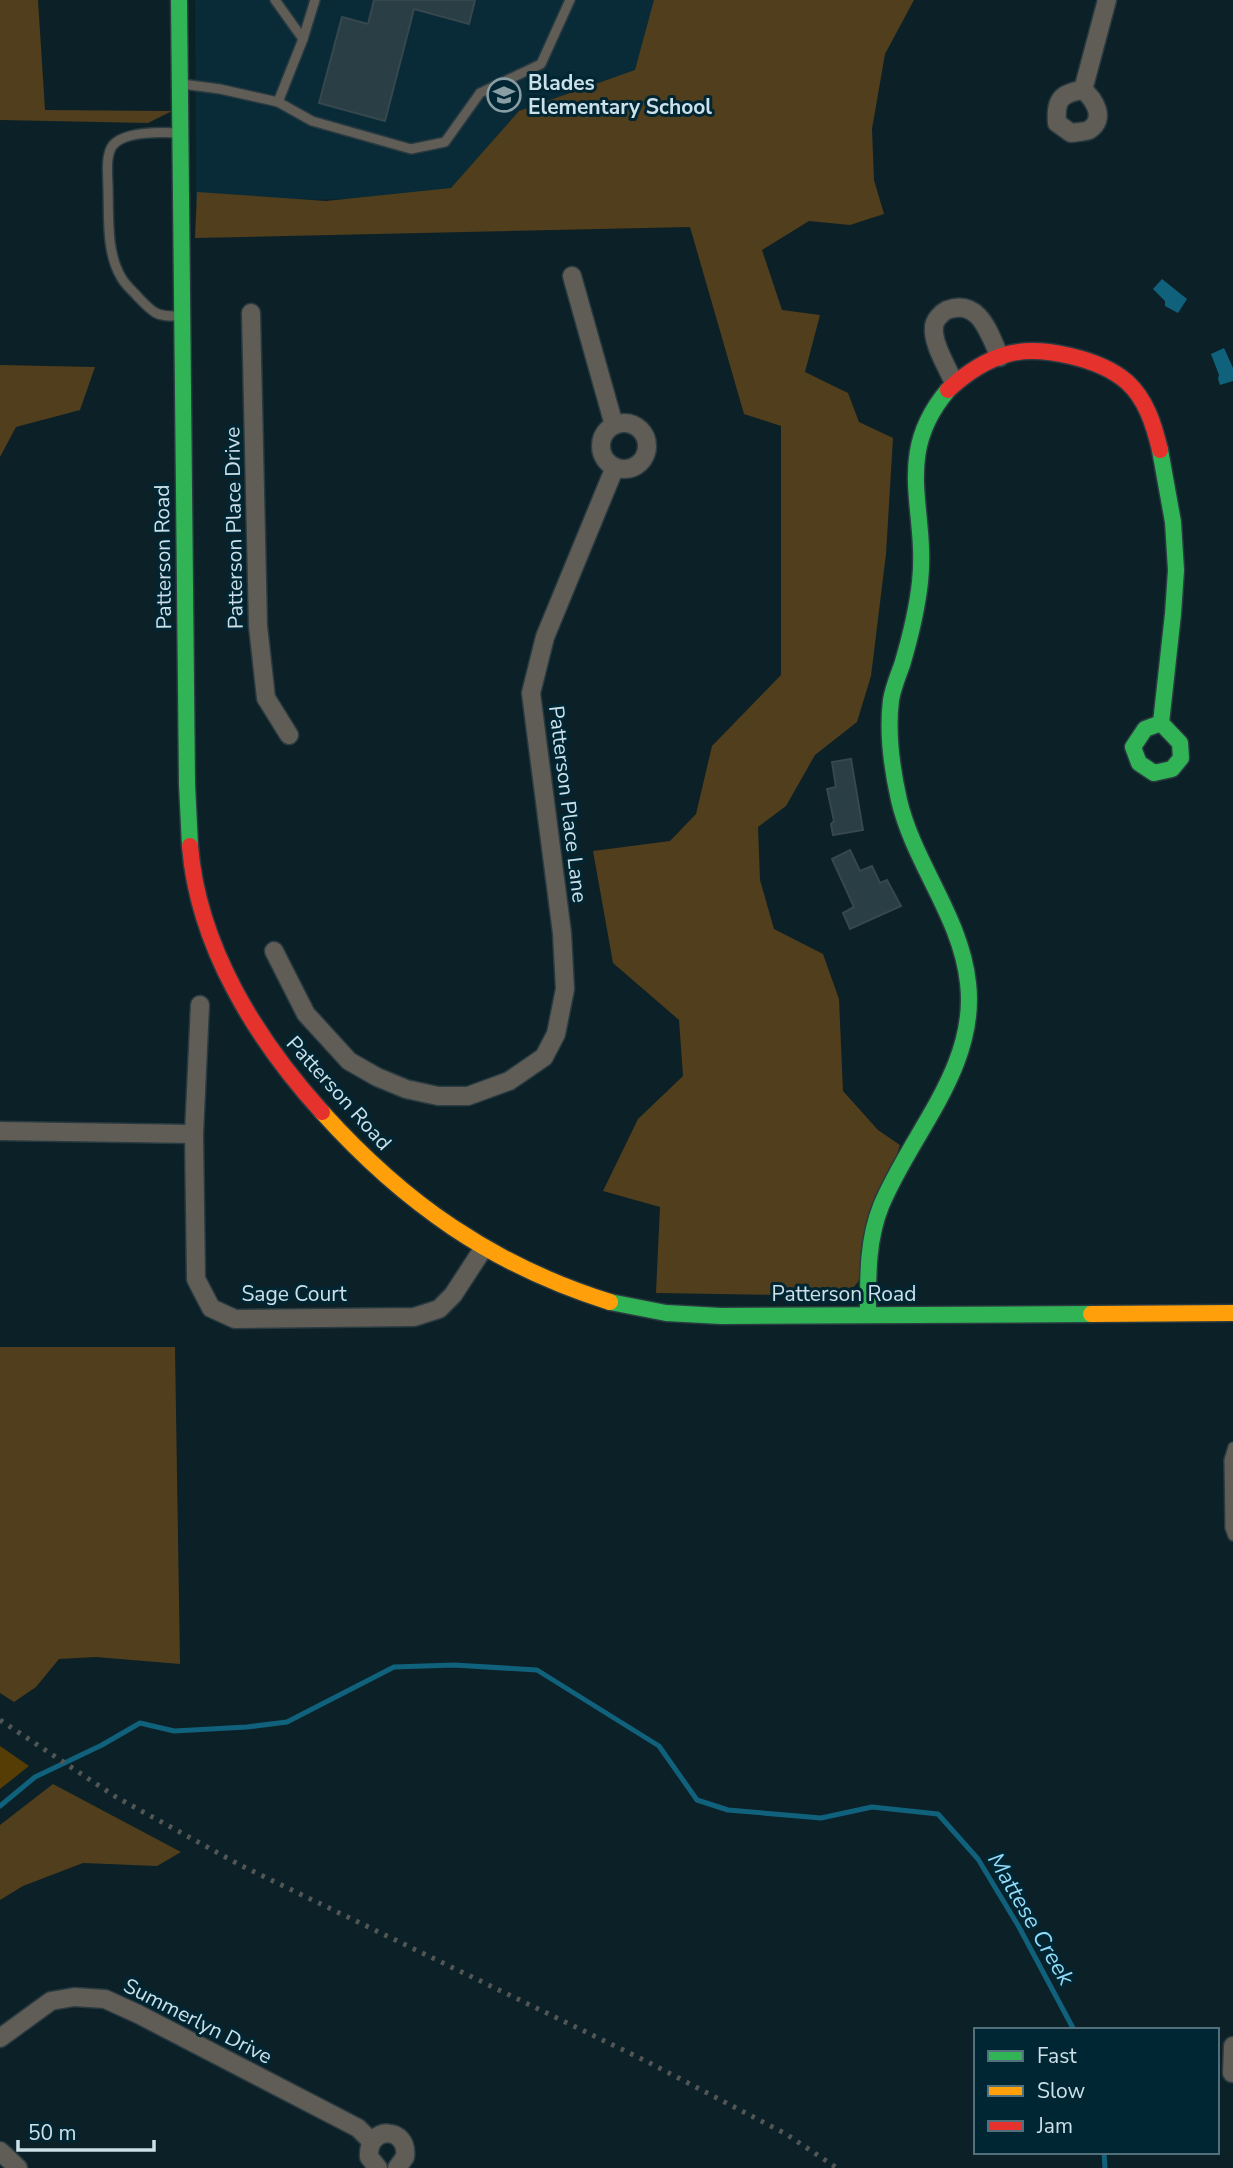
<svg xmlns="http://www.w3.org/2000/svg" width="1233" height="2168" font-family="'Nunito Sans',sans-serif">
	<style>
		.built { fill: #092b38 }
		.green { fill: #553d05 }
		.forest { fill: #503e1c }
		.water { fill: #10617c }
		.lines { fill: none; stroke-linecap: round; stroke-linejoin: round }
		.stream { stroke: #10617c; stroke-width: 5 }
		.building { fill: #293e45; stroke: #36474d; stroke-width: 2 }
		.lane-casing { stroke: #293a40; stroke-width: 12 }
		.street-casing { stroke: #293a40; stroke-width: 21 }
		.fast-casing { stroke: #293a40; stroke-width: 19 }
		.slow-casing { stroke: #293a40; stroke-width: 19 }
		.jam-casing { stroke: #293a40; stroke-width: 19 }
		.lane { stroke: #5f5d56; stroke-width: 9 }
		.street { stroke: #5f5d56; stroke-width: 18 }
		.fast { stroke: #30b455; stroke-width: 16 }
		.slow { stroke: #ff9f0a; stroke-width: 16 }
		.jam { stroke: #e5322d; stroke-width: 16 }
		.rail { stroke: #525756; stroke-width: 5; stroke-dasharray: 3.5 7; stroke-linecap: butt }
		.labels { text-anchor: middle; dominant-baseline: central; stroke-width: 6; stroke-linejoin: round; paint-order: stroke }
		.poi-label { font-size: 21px; font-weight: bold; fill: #cce0e9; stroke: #002533; text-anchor: start }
		.street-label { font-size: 21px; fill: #cce0e9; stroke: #002533 }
		.water-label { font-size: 23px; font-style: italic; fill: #92dbf9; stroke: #002533 }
	</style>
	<rect width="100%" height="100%" fill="#0c2027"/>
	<polygon class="built" points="195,0 812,0 812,190 196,202"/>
	<polygon class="green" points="0,1746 29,1766 0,1789"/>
	<g class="forest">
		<polygon points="0,0 38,0 45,110 172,111 148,123 0,120"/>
		<polygon points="654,0 914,0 885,54 872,129 874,180 884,214 850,225 809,221 762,250 782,310 820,315 805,372 848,393 859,422 893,438 886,554 871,676 857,722 815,755 786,806 758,827 760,880 774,929 823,954 839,999 843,1091 878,1130 900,1145 858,1282 846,1296 656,1293 660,1207 603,1191 638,1119 683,1076 679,1020 613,963 593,851 670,841 696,814 712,746 781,675 781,426 744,414 690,227 195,238 197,192 326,201 451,188 519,111 635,70"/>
		<polygon points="0,365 95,367 80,410 16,427 0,457"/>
		<polygon points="0,1347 175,1347 180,1664 96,1657 59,1659 36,1687 14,1702 0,1693"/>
		<polygon points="53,1784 181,1852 157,1866 83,1863 23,1886 0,1900 0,1825"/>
	</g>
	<g class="water">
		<polygon points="1162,279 1187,299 1178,313 1165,306 1165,301 1153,289"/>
		<polygon points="1224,348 1233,368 1233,381 1220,385 1218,379 1219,375 1211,354"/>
	</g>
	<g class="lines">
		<g class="stream">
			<polyline points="0,1806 35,1777 102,1745 140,1723 174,1731 247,1727 287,1722 394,1667 454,1665 537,1670 659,1746 697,1800 728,1810 821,1818 872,1807 938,1814 978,1859 1019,1927 1074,2030"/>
			<polyline points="1104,2152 1105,2168"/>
		</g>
	</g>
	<g class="building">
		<polygon points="374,0 475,0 469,24 414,9 385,121 319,103 342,17 368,24"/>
		<polygon points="851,759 863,830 833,835 831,824 834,821 827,789 836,787 832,762"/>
		<polygon points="850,850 860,871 872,866 880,883 887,880 901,906 850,929 843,913 854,907 832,859"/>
	</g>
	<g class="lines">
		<defs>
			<g id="lane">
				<polyline points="275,0 303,39"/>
				<polyline points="182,84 220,89 278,102 303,39 315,0"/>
				<polyline points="278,102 312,121 411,149 445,142 480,93 541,64 570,0"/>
				<path d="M179,316c-22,1 -26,-3 -41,-19 -5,-6 -13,-12 -17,-20 -15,-25 -12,-61 -13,-89 0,-12 -3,-33 5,-43 12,-14 50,-13 67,-12"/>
				<polyline points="1233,1447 1229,1460 1230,1528 1233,1536"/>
			</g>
			<g id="street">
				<path d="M1083,90c11,9 24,29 6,40 -4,2 -13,2 -18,3l-14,-10c-2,-23 4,-30 26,-33z"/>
				<polyline points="1083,90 1107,0"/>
				<polyline points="572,276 614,425"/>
				<polyline points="251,313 258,626 266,698 289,735"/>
				<path d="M954,383c-7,-17 -22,-39 -20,-57 1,-6 7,-13 13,-16 33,-12 42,24 53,47"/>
				<circle cx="624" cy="446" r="23"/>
				<polyline points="274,951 306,1014 349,1061 377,1077 406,1089 438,1096 468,1096 509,1081 544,1057 556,1034 565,989 562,933 531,693 545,637 615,467"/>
				<polyline points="200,1005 194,1134 196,1279 211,1308 235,1319 414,1317 439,1309 453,1295 483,1249"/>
				<polyline points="0,1131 194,1134"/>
				<polyline points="0,2038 51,2001 74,1997 105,1999 138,2014 358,2128 372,2142"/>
				<polyline points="1232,2073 1233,2046"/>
				<polyline points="0,2151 18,2168"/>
				<path d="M378,2168l-9,-11c-2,-32 40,-31 36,0l-8,11"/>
			</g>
			<g id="fast">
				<polyline points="179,0 187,784 190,846"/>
				<polyline points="1160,450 1173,522 1176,570 1173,614 1161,723 1145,729 1133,747 1139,763 1154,773 1172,769 1181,758 1180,743 1161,723"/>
				<polyline points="610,1302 666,1313 721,1316 1091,1314"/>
				<path d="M868,1315c0,-38 -1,-74 13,-109 30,-73 97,-139 87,-223 -7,-66 -54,-119 -69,-183 -7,-31 -12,-68 -8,-100 2,-12 7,-24 11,-35 8,-27 15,-55 18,-83 8,-73 -28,-126 28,-192"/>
			</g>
			<g id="slow">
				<path d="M322,1112c82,91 170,153 288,190"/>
				<polyline points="1091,1314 1233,1313"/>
			</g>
			<g id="jam">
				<path d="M948,390c17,-16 38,-30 60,-36 34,-9 93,5 119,28 19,17 27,43 33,68"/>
				<path d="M190,846c8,100 66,193 132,266"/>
			</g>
		</defs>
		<use href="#lane" class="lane-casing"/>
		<use href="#street" class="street-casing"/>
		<use href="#fast" class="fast-casing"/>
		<use href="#slow" class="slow-casing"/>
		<use href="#jam" class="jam-casing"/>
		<use href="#lane" class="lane"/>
		<use href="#street" class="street"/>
		<use href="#fast" class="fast"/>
		<use href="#slow" class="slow"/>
		<use href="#jam" class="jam"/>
		<polyline class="rail" points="0,1720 116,1797 240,1865 644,2060 786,2134 837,2168"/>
	</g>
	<defs>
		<symbol id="school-ring" viewBox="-11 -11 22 22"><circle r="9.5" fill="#002533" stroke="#899da5" stroke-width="1.5"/><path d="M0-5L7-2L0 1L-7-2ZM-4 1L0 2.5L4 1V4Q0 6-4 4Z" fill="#899da5"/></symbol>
	</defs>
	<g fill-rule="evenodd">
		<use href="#school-ring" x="485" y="76" width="38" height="38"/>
	</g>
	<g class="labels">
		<g class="poi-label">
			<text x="528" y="83">Blades<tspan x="528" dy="24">Elementary School</tspan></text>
		</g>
		<g class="street-label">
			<text transform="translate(234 528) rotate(-91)">Patterson Place Drive</text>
			<text transform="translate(163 557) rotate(-91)">Patterson Road</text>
			<text transform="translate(568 804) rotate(83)">Patterson Place Lane</text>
			<text transform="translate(339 1093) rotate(48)">Patterson Road</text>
			<text x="294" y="1294">Sage Court</text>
			<text x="844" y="1294">Patterson Road</text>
			<text transform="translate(198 2021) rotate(27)">Summerlyn Drive</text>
		</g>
		<g class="water-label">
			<text transform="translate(1031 1919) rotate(60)">Mattese Creek</text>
		</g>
	</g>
	<rect x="974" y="2028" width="245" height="126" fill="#002533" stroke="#52707c" stroke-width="2"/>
	<rect x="988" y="2051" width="35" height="10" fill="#30b455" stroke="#52707c" stroke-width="2"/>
	<text x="1037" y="2063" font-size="21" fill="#cce0e9">Fast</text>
	<rect x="988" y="2086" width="35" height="10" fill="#ff9f0a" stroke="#52707c" stroke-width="2"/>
	<text x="1037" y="2098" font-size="21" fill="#cce0e9">Slow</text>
	<rect x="988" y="2121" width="35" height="10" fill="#e5322d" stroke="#52707c" stroke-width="2"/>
	<text x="1037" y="2133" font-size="21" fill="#cce0e9">Jam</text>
	<path d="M18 2140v10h136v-10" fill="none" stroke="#cce0e9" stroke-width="3.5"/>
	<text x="28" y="2140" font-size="21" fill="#cce0e9" stroke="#002533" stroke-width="5" paint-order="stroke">50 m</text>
</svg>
